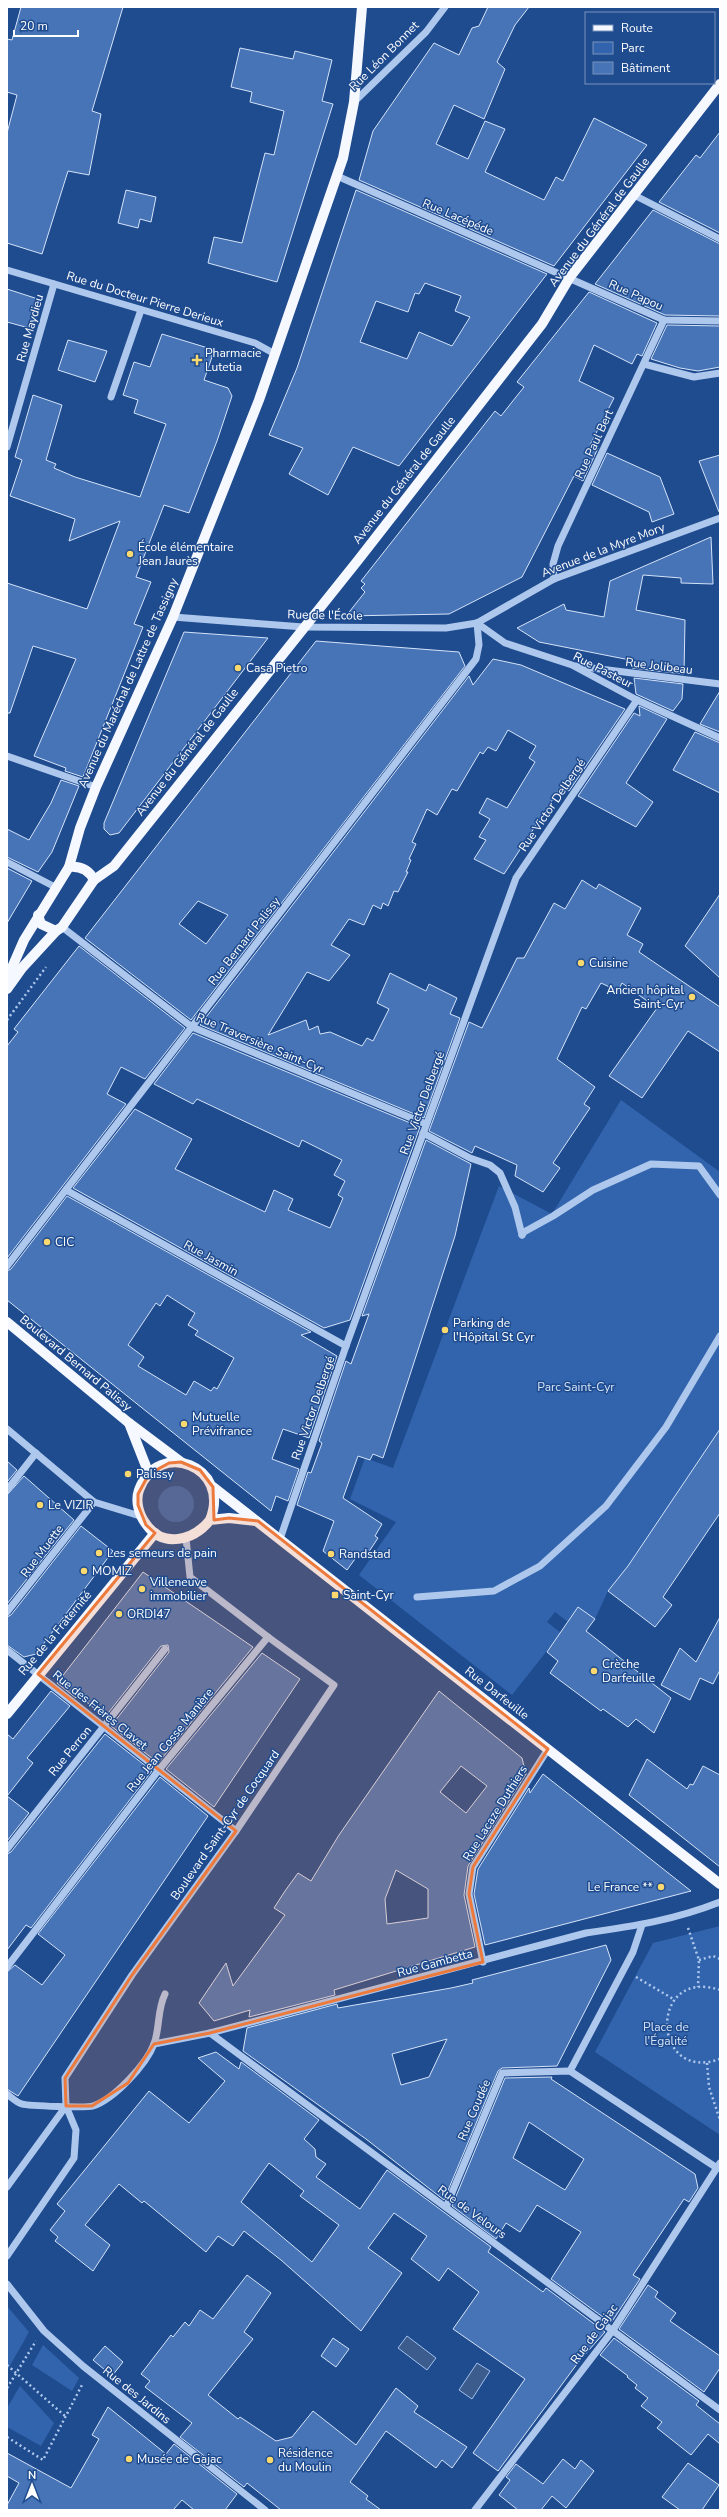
<svg xmlns="http://www.w3.org/2000/svg" width="727" height="2517" font-family="'Nunito Sans',sans-serif">
	<style>
		.green { fill: #3264ad }
		.water { fill: #3d5c8e; stroke: #a2c2ee }
		.building { fill: #4774b7; stroke: #d4e3f9; fill-rule: evenodd }
		.lines { fill: none; stroke-linecap: round; stroke-linejoin: round }
		.path { stroke: #aec8ed; stroke-width: 2.5; stroke-dasharray: 2 3; stroke-linecap: butt }
		.minor { stroke: #aec8ed; stroke-width: 7 }
		.major { stroke: #f5f8ff; stroke-width: 10 }
		.marked { fill: #ed7a3d; fill-opacity: 0.2; stroke: #ed7a3d; stroke-width: 3; stroke-linejoin: round }
		.poi-dot { fill: #fbd96e; stroke: #1f4b8f; stroke-width: 1.5 }
		.labels { text-anchor: middle; dominant-baseline: central; stroke-width: 3; stroke-linejoin: round; paint-order: stroke }
		.street-label { font-size: 12px; fill: #fff; stroke: #1f4b8f }
		.poi-label { font-size: 12px; fill: #fff; stroke: #1f4b8f; text-anchor: start }
		.park-label { font-size: 12px; fill: #d4e3f9; stroke: #1f4b8f }
	</style>
	<rect width="100%" height="100%" fill="#1f4b8f"/>
	<g class="green">
		<polygon points="621,1100 720,1172 720,1429 626,1569 608,1591 595,1619 578,1607 568,1622 555,1612 547,1622 561,1633 512,1695 359,1575 396,1522 350,1499 365,1458 393,1468 499,1186 552,1214"/>
		<circle cx="176" cy="1504" r="18"/>
		<polygon points="720,1926 720,2135 595,2052 653,1943"/>
		<polygon points="7,2306 29,2332 7,2371"/>
		<polygon points="43,2345 79,2378 72,2391 32,2365"/>
		<polygon points="20,2386 54,2423 41,2446 7,2427 7,2408"/>
	</g>
	<g class="water">
		<polygon points="407,2336 436,2358 427,2370 398,2348"/>
		<polygon points="477,2363 490,2371 472,2399 459,2390"/>
	</g>
	<g class="building">
		<polygon points="21,7 123,7 92,111 101,114 89,175 68,171 42,254 7,243 7,133 17,95 7,92 7,39 12,40"/>
		<polygon points="488,7 529,7 515,25 497,62 505,69 484,119 454,105 436,144 468,159 485,121 505,129 485,172 544,200 556,177 563,181 594,118 647,145 554,266 359,180 373,131 434,43 459,55 472,28 479,26"/>
		<polygon points="240,48 293,59 295,51 332,60 322,101 333,104 277,282 208,263 214,237 242,243 265,153 274,155 284,111 250,102 252,92 231,87"/>
		<polygon points="720,132 720,233 659,202 696,155 700,158"/>
		<polygon points="126,190 156,197 151,222 140,219 138,228 118,223"/>
		<path d="M356,190l191,84 -148,192 -46,-19 -25,48 -39,-21 14,-26 -34,-13 28,-67zM425,283l36,13 -6,15 15,6 -18,29 -33,-14 -12,27 -47,-17 16,-41 32,11 7,-19 4,1z"/>
		<polygon points="653,210 720,244 720,316 665,315 595,284"/>
		<polygon points="7,289 38,299 29,328 7,322"/>
		<polygon points="589,292 657,323 642,356 637,354 632,364 594,345 579,381 614,398 590,445 598,448 583,481 574,476 522,577 449,614 346,616 365,592 361,588 365,584 361,581 495,411 501,416 512,402 524,387 517,382"/>
		<polygon points="667,325 720,326 720,367 698,371 680,368 651,359"/>
		<polygon points="162,334 208,348 212,357 204,380 228,388 232,396 217,441 189,513 164,505 136,577 151,582 134,624 143,627 83,777 65,771 66,768 34,756 76,659 33,646 10,713 7,713 7,583 87,609 120,521 69,541 75,519 10,496 22,460 15,457 33,395 62,405 46,460 56,464 54,468 75,477 140,497 166,424 134,413 138,400 123,395 134,362 150,367"/>
		<polygon points="68,340 107,351 95,382 58,370"/>
		<polygon points="607,453 660,477 674,514 652,522 649,512 592,485"/>
		<polygon points="720,455 720,512 719,512 699,461"/>
		<polygon points="711,537 713,584 681,583 681,578 643,575 636,610 685,620 684,674 632,668 630,660 539,642 517,628 564,604 566,610 604,617 610,581"/>
		<polygon points="184,632 268,638 119,833 110,835 104,829 104,823"/>
		<path d="M316,641l143,11 6,14 -274,354 -106,-82zM198,901l30,14 -22,29 -27,-20z"/>
		<polygon points="493,659 521,665 625,709 569,791 561,787 504,874 474,859 486,840 479,837 490,819 479,813 487,798 507,808 535,762 529,758 536,746 508,730 496,751 488,747 483,754 480,752 457,791 452,789 437,815 427,809 412,842 416,844 409,859 411,860 406,872 408,872 398,892 394,891 388,906 383,903 381,909 373,905 364,925 349,919 331,945 350,955 329,981 307,972 268,1035 306,1020 309,1030 318,1026 320,1034 330,1032 362,1046 367,1038 373,1041 389,1009 377,1003 390,973 426,991 429,984 457,998 450,1014 460,1018 424,1118 200,1025 469,676 473,685"/>
		<polygon points="634,678 683,684 682,699 673,711 636,694"/>
		<polygon points="720,691 720,732 700,724"/>
		<polygon points="639,706 667,719 626,783 653,802 636,827 578,796 634,713 640,716"/>
		<polygon points="695,732 720,743 720,793 673,770"/>
		<polygon points="61,780 79,786 52,852 38,872 7,857 7,829 29,840 51,803"/>
		<polygon points="7,868 32,881 7,923"/>
		<polygon points="582,880 596,889 599,884 641,908 627,935 643,944 639,952 720,1007 720,1052 688,1031 642,1098 609,1076 657,1008 622,983 618,991 601,983 586,1009 582,1007 557,1059 595,1087 584,1104 590,1108 553,1163 560,1168 543,1192 515,1176 517,1165 475,1146 472,1153 429,1131 469,1022 482,1028 517,958 524,958 554,903 565,909"/>
		<polygon points="720,894 720,978 685,946"/>
		<polygon points="79,946 185,1028 145,1079 121,1067 107,1094 126,1104 7,1258 7,1046 18,1032 14,1029"/>
		<polygon points="193,1033 420,1127 350,1320 324,1328 73,1188 135,1109 192,1139 175,1169 265,1212 274,1190 293,1199 288,1210 330,1228 343,1198 338,1195 345,1181 334,1175 342,1160 302,1140 299,1147 197,1099 193,1104 154,1084"/>
		<polygon points="426,1140 471,1164 455,1236 383,1458 373,1454 370,1460 358,1456 343,1498 382,1524 375,1536 378,1538 366,1556 360,1552 347,1570 323,1551 334,1521 297,1505 308,1472 311,1473 322,1443 319,1441 346,1361 351,1364 369,1314 362,1316"/>
		<path d="M67,1196l244,136 -10,3 36,21 -28,82 -26,-9 -11,30 27,10 -11,32 -12,-5 -5,15 -264,-211v-29l4,-2zM167,1295l28,18 -7,12 10,6 -3,4 39,23 -17,31 -3,-2 -3,4 -17,-10 -8,14 -48,-29 6,-9 -16,-12 28,-42 4,3z"/>
		<polygon points="720,1429 720,1513 663,1597 672,1605 655,1627 608,1591 628,1566"/>
		<polygon points="7,1461 17,1470 7,1482"/>
		<polygon points="24,1476 74,1520 7,1604 7,1495"/>
		<polygon points="81,1526 113,1551 36,1654 24,1657 7,1645 7,1617 11,1615"/>
		<polygon points="143,1572 253,1647 158,1763 111,1726 169,1652 168,1645 161,1646 105,1717 78,1695 76,1698 57,1683"/>
		<polygon points="578,1607 595,1619 586,1631 671,1698 654,1733 636,1719 628,1727 603,1709 601,1711 550,1673 558,1661 547,1652"/>
		<polygon points="720,1617 720,1670 713,1684 700,1678 690,1700 661,1685 680,1648 696,1662"/>
		<polygon points="262,1653 300,1679 214,1807 166,1769"/>
		<polygon points="51,1691 70,1706 27,1758 33,1763 7,1796 29,1813 7,1841 7,1734 13,1739"/>
		<path d="M439,1691l83,67 4,16 -58,92 -4,29 11,52 -141,43 1,5 -86,22 1,-7 -36,11 -15,-18 27,-40 7,23 52,-71 -11,-7 11,-17 13,-18 13,8 28,-46zM461,1766l26,20 -21,27 -26,-21zM396,1870l32,19v29l-41,6 -2,-25z"/>
		<polygon points="105,1734 152,1771 31,1928 26,1925 7,1950 7,1854 11,1852"/>
		<polygon points="647,1759 687,1789 690,1784 693,1785 703,1766 720,1775 720,1867 629,1795"/>
		<polygon points="543,1774 571,1796 691,1891 485,1945 474,1894 478,1869 529,1788 530,1793"/>
		<polygon points="160,1777 208,1816 18,2096 7,2089 7,1972 15,1965 42,1985 65,1955 38,1934"/>
		<path d="M606,1945l5,15 -54,106 -55,2 -4,3 -54,129 -78,-61 -123,-88 4,-23 90,-24 1,4 113,-20 22,-5 -1,-3zM447,2039l-18,38 -28,8 -9,-31z"/>
		<path d="M216,2052l23,17 2,-7 78,58 -15,19 11,10 1,8 10,7 -10,13 44,32 27,-39 104,77 -3,5 55,40 3,-4 59,44 -25,28 -82,111 -25,-18 52,-74 -72,-50 26,-37 -31,-24 -9,13 -28,-22 16,-23 -33,-23 -26,35 34,25 -41,58 -80,-71 -37,-29 -11,15 -15,-10 -12,16 -62,-51 -2,2 -23,-19 -34,41 25,20 -17,26 -38,-30 3,-4 -8,-7 15,-19 -8,-7 92,-113 40,32 36,-42 -27,-23zM269,2163l35,28 -4,5 39,29 -27,37 -71,-60z"/>
		<path d="M552,2077l-1,2 144,95 3,14 -9,14 -5,-3 -51,76 7,4 -29,44 -60,-44 30,-47 -44,-27 -17,27 -14,-9 -10,16 -44,-33 53,-128zM529,2122l55,37 -19,31 -52,-32z"/>
		<polygon points="247,2275 271,2293 244,2332 253,2339 208,2395 238,2419 240,2417 276,2441 292,2437 313,2411 356,2445 396,2388 418,2406 414,2412 467,2447 452,2468 442,2460 436,2468 386,2431 350,2482 368,2496 366,2499 381,2510 281,2510 247,2483 244,2487 180,2437 192,2423 145,2387 150,2381 141,2374 171,2335 173,2337 185,2322 189,2326 200,2310 213,2319"/>
		<polygon points="648,2285 658,2292 655,2297 676,2313 670,2321 720,2356 720,2368 704,2392 619,2329"/>
		<polygon points="333,2338 349,2349 336,2367 321,2356"/>
		<polygon points="614,2338 699,2401 696,2405 720,2424 720,2444 708,2434 691,2455 657,2428 662,2422 641,2406 648,2398 635,2388 637,2385 627,2377 628,2376 600,2355"/>
		<polygon points="105,2346 123,2362 112,2376 93,2360"/>
		<polygon points="108,2407 166,2454 174,2444 237,2494 225,2510 194,2510 182,2500 173,2510 7,2510 7,2505 19,2483 7,2476 7,2453 71,2488 99,2439 92,2435"/>
		<polygon points="563,2459 575,2469 581,2460 594,2471 566,2508 552,2496 541,2510 518,2510 499,2495 510,2480 506,2477 516,2464 543,2484"/>
		<polygon points="688,2463 719,2485 702,2510 680,2510 662,2497"/>
	</g>
	<g class="lines">
		<g class="path">
			<polyline points="7,1020 46,967"/>
			<polyline points="688,1928 699,1960 698,1987"/>
			<polyline points="699,1960 713,1956 720,1959"/>
			<polyline points="636,1977 675,2000"/>
			<path d="M720,1990c-72,-24 -69,94 0,69"/>
			<polyline points="707,2063 709,2087 720,2120"/>
			<polyline points="7,2365 65,2416"/>
			<polyline points="7,2388 36,2341"/>
			<polyline points="7,2437 43,2460 83,2383"/>
		</g>
		<g class="minor">
			<polyline points="354,102 426,32 445,7"/>
			<polyline points="337,176 664,320 720,321"/>
			<polyline points="634,195 720,239"/>
			<polyline points="7,270 255,343 275,354"/>
			<polyline points="644,364 694,377 720,373"/>
			<polyline points="111,397 141,310"/>
			<polyline points="7,447 54,284"/>
			<polyline points="554,579 553,564 558,546 664,320"/>
			<polyline points="173,617 303,627 446,628 477,623 554,579 720,518"/>
			<polyline points="477,623 505,643 572,665 637,700 720,738"/>
			<polyline points="576,666 720,684"/>
			<polyline points="7,756 96,787"/>
			<polyline points="7,862 55,887"/>
			<polyline points="62,927 192,1027 426,1124"/>
			<polyline points="423,1133 470,1158 490,1165 500,1173 515,1207 522,1235"/>
			<polyline points="66,1190 346,1346"/>
			<polyline points="522,1235 524,1232 553,1216 593,1190 651,1164 699,1166 720,1195"/>
			<polyline points="7,1266 476,659 479,645 477,623"/>
			<polyline points="7,1429 94,1502 140,1516"/>
			<polyline points="7,1490 36,1453"/>
			<polyline points="280,1539 346,1346 516,878 637,700"/>
			<polyline points="417,1597 494,1591 540,1566 606,1506 666,1427 720,1336"/>
			<polyline points="7,1612 94,1502"/>
			<polyline points="7,1650 236,1831"/>
			<polyline points="7,1849 165,1649"/>
			<polyline points="483,1962 469,1894 473,1867 548,1749"/>
			<polyline points="7,1967 158,1771 268,1637 190,1577 186,1538"/>
			<polyline points="210,2033 720,2410"/>
			<path d="M154,2044l56,-11 376,-100c49,-7 88,-13 134,-31"/>
			<polyline points="570,2071 633,1952 642,1925"/>
			<path d="M7,2094c4,3 10,9 15,10 7,2 65,4 71,2 21,-7 53,-41 61,-62 6,-16 3,-34 11,-50"/>
			<polyline points="7,2187 66,2106"/>
			<polyline points="446,2207 502,2073 570,2071 717,2168"/>
			<polyline points="7,2256 74,2158 76,2130 66,2106 65,2078 132,1975 236,1831 334,1685 268,1637"/>
			<polyline points="7,2284 44,2331 83,2366 265,2510"/>
			<polyline points="475,2510 613,2330 720,2163"/>
		</g>
		<g class="major">
			<path d="M69,867c11,-1 20,3 25,13"/>
			<polyline points="38,915 41,924 56,931"/>
			<polyline points="7,979 24,940 69,867 80,828 96,787 173,617 259,400 343,158 354,102 362,7"/>
			<polyline points="7,989 22,968 56,931 62,927 94,880 114,866 359,559 542,324 570,277 720,84"/>
			<polyline points="7,1322 129,1423 181,1462"/>
			<polyline points="129,1423 149,1474"/>
			<polyline points="213,1487 720,1884"/>
			<path d="M210,1520c22,-54 -52,-82 -71,-30 -4,11 0,25 7,34 17,25 48,16 64,-4l19,-2 27,3"/>
			<polyline points="7,1714 155,1533"/>
		</g>
	</g>
	<path class="marked" d="M181,1462l19,8 13,17 1,33 15,-2 29,3 290,228 -75,118 -4,27 14,68 -273,71 -56,11 -26,39 -36,23h-26l-1,-28 67,-103 104,-144 -198,-157 117,-141 -9,-8 -8,-20v-11l11,-20 20,-11z"/>
	<g class="poi-dot">
		<path d="M195 354h4v4h4v4h-4v4h-4v-4h-4v-4h4z"/>
		<circle cx="130" cy="554" r="4"/>
		<circle cx="238" cy="668" r="4"/>
		<circle cx="581" cy="963" r="4"/>
		<circle cx="692" cy="997" r="4"/>
		<circle cx="47" cy="1242" r="4"/>
		<circle cx="445" cy="1330" r="4"/>
		<circle cx="184" cy="1424" r="4"/>
		<circle cx="128" cy="1474" r="4"/>
		<circle cx="40" cy="1505" r="4"/>
		<circle cx="99" cy="1553" r="4"/>
		<circle cx="331" cy="1554" r="4"/>
		<circle cx="84" cy="1571" r="4"/>
		<circle cx="142" cy="1589" r="4"/>
		<rect x="331" y="1591" width="8" height="8" rx="2"/>
		<circle cx="119" cy="1614" r="4"/>
		<circle cx="594" cy="1671" r="4"/>
		<circle cx="661" cy="1887" r="4"/>
		<circle cx="129" cy="2459" r="4"/>
		<circle cx="270" cy="2460" r="4"/>
	</g>
	<g class="labels">
		<g class="street-label">
			<text transform="translate(384 56) rotate(-45)">Rue Léon Bonnet</text>
			<text transform="translate(458 217) rotate(23)">Rue Lacépéde</text>
			<text transform="translate(599 222) rotate(-53)">Avenue du Général de Gaulle</text>
			<text transform="translate(636 295) rotate(24)">Rue Papou</text>
			<text transform="translate(145 299) rotate(17)">Rue du Docteur Pierre Derieux</text>
			<text transform="translate(30 328) rotate(-74)">Rue Maydieu</text>
			<text transform="translate(594 444) rotate(-65)">Rue Paul Bert</text>
			<text transform="translate(404 480) rotate(-52)">Avenue du Général de Gaulle</text>
			<text transform="translate(603 550) rotate(-21)">Avenue de la Myre Mory</text>
			<text transform="translate(325 615) rotate(1)">Rue de l'École</text>
			<text transform="translate(659 666) rotate(7)">Rue Jolibeau</text>
			<text transform="translate(603 670) rotate(27)">Rue Pasteur</text>
			<text transform="translate(128 683) rotate(-66)">Avenue du Maréchal de Lattre de Tassigny</text>
			<text transform="translate(187 752) rotate(-52)">Avenue du Général de Gaulle</text>
			<text transform="translate(552 805) rotate(-56)">Rue Victor Delbergé</text>
			<text transform="translate(244 941) rotate(-52)">Rue Bernard Palissy</text>
			<text transform="translate(260 1043) rotate(23)">Rue Traversière Saint-Cyr</text>
			<text transform="translate(422 1103) rotate(-70)">Rue Victor Delbergé</text>
			<text transform="translate(211 1258) rotate(29)">Rue Jasmin</text>
			<text transform="translate(76 1363) rotate(40)">Boulevard Bernard Palissy</text>
			<text transform="translate(313 1408) rotate(-71)">Rue Victor Delbergé</text>
			<text transform="translate(42 1551) rotate(-53)">Rue Muette</text>
			<text transform="translate(55 1633) rotate(-50)">Rue de la Fraternité</text>
			<text transform="translate(497 1693) rotate(38)">Rue Darfeuille</text>
			<text transform="translate(100 1710) rotate(39)">Rue des Frères Clavet</text>
			<text transform="translate(170 1740) rotate(-51)">Rue Jean Cosse Manière</text>
			<text transform="translate(70 1751) rotate(-51)">Rue Perron</text>
			<text transform="translate(495 1813) rotate(-58)">Rue Lacaze Duthiers</text>
			<text transform="translate(225 1825) rotate(-55)">Boulevard Saint-Cyr de Cocquard</text>
			<text transform="translate(435 1963) rotate(-15)">Rue Gambetta</text>
			<text transform="translate(474 2110) rotate(-67)">Rue Coudée</text>
			<text transform="translate(472 2212) rotate(36)">Rue de Velours</text>
			<text transform="translate(594 2334) rotate(-54)">Rue de Gajac</text>
			<text transform="translate(137 2395) rotate(39)">Rue des Jardins</text>
		</g>
		<g class="poi-label">
			<text x="205" y="353">Pharmacie<tspan x="205" dy="14">Lutetia</tspan></text>
			<text x="138" y="547">École élémentaire<tspan x="138" dy="14">Jean Jaurès</tspan></text>
			<text x="246" y="668">Casa Pietro</text>
			<text x="589" y="963">Cuisine</text>
			<text x="684" y="990" text-anchor="end">Ancien hôpital<tspan x="684" dy="14">Saint-Cyr</tspan></text>
			<text x="55" y="1242">CIC</text>
			<text x="453" y="1323">Parking de<tspan x="453" dy="14">l'Hôpital St Cyr</tspan></text>
			<text x="192" y="1417">Mutuelle<tspan x="192" dy="14">Prévifrance</tspan></text>
			<text x="136" y="1474">Palissy</text>
			<text x="48" y="1505">Le VIZIR</text>
			<text x="107" y="1553">Les semeurs de pain</text>
			<text x="339" y="1554">Randstad</text>
			<text x="92" y="1571">MOMIZ</text>
			<text x="150" y="1582">Villeneuve<tspan x="150" dy="14">immobilier</tspan></text>
			<text x="343" y="1595">Saint-Cyr</text>
			<text x="127" y="1614">ORDI47</text>
			<text x="602" y="1664">Crèche<tspan x="602" dy="14">Darfeuille</tspan></text>
			<text x="653" y="1887" text-anchor="end">Le France **</text>
			<text x="278" y="2453">Résidence<tspan x="278" dy="14">du Moulin</tspan></text>
			<text x="137" y="2459">Musée de Gajac</text>
		</g>
		<g class="park-label">
			<text x="576" y="1387">Parc Saint-Cyr</text>
			<text x="666" y="2027">Place de<tspan x="666" dy="14">l'Égalité</tspan></text>
		</g>
	</g>
	<rect width="727" height="2517" fill="none" stroke="#ffffff" stroke-width="16"/>
	<rect x="585" y="12" width="130" height="72" fill="#1f4b8f" stroke="#7993bc"/>
	<rect x="593" y="25" width="20" height="6" fill="#f5f8ff" stroke="#7993bc"/>
	<text x="621" y="32" font-size="12" fill="#ffffff">Route</text>
	<rect x="593" y="42" width="20" height="12" fill="#3264ad" stroke="#7993bc"/>
	<text x="621" y="52" font-size="12" fill="#ffffff">Parc</text>
	<rect x="593" y="62" width="20" height="12" fill="#4774b7" stroke="#7993bc"/>
	<text x="621" y="72" font-size="12" fill="#ffffff">Bâtiment</text>
	<g transform="translate(32 2485)" stroke="#1f4b8f" stroke-width="3" paint-order="stroke">
	<path d="M0-3L7 15L0 10L-7 15Z" fill="#ffffff"/>
	<text y="-6" font-size="11" font-weight="bold" text-anchor="middle" fill="#ffffff">N</text>
	</g>
	<path d="M14 30v6h64v-6" fill="none" stroke="#ffffff" stroke-width="2"/>
	<text x="20" y="30" font-size="12" fill="#ffffff" stroke="#1f4b8f" stroke-width="3" paint-order="stroke">20 m</text>
</svg>
